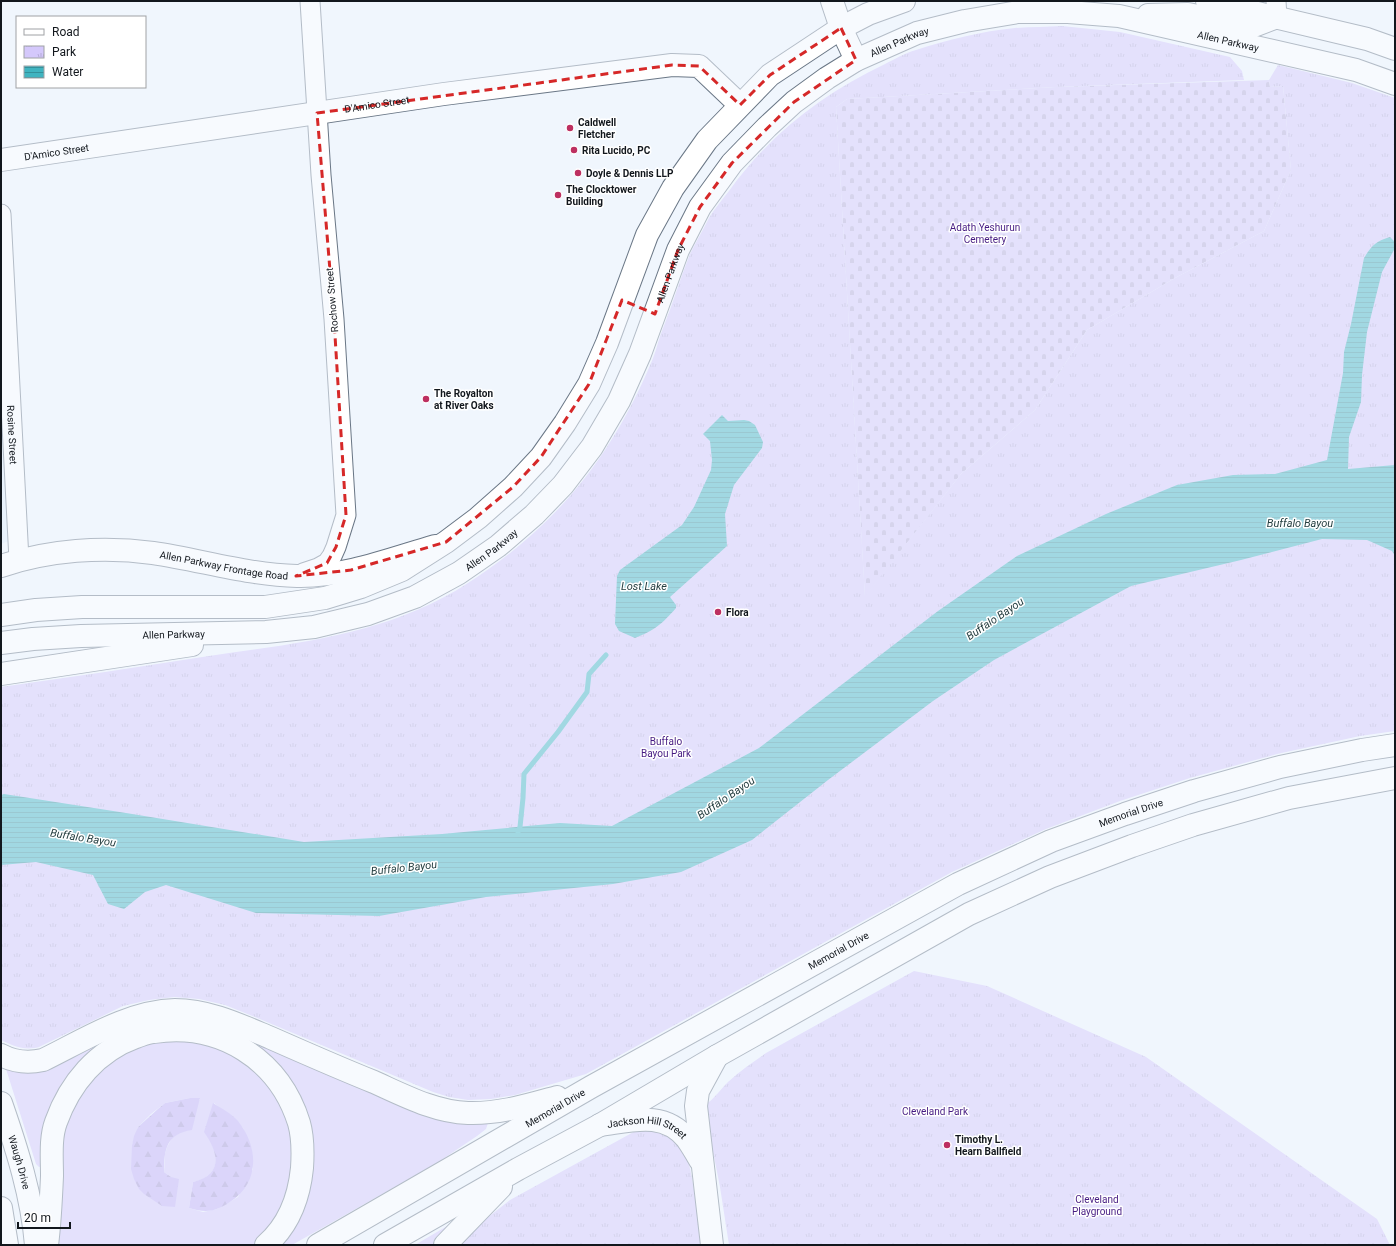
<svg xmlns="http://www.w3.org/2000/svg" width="1396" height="1246" font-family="Roboto,sans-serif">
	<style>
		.built { fill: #e1edfa }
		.grass { fill: #d4c8fb; fill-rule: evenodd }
		.forest { fill: url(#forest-firs) }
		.cemetery { fill: url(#cemetery-stones) }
		.park { fill: url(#park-tufts) }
		.water { fill: url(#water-rules) }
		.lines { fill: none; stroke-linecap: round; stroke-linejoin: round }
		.stream { stroke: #40b4c0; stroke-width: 5 }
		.minor-casing { stroke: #6a7786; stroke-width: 21 }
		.tertiary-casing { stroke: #6a7786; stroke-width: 24 }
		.secondary-casing { stroke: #6a7786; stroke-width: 24 }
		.primary-casing { stroke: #6a7786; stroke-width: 24 }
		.minor { stroke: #fff; stroke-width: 19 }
		.tertiary { stroke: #fff; stroke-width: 22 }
		.secondary { stroke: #fff; stroke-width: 22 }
		.primary { stroke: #fff; stroke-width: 22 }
		.marked { fill: none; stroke: #d62828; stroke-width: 3; stroke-dasharray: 8 5; stroke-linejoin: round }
		.poi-dot { fill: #bd2f60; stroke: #fff; stroke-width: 1.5 }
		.labels { text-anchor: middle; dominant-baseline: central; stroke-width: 3; stroke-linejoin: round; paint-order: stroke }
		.street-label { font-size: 10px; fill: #12171d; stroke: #fff }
		.poi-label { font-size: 10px; font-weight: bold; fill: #12171d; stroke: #fff; text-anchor: start }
		.park-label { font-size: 10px; fill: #461b82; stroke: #fff }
		.water-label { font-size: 11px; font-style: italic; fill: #253f41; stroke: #fff }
	</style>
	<defs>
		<pattern id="forest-firs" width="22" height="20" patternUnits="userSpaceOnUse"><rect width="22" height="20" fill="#c1aef7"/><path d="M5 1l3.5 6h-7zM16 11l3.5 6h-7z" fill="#a595d3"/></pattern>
		<pattern id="cemetery-stones" width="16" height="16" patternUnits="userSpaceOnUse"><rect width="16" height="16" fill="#d4c8fb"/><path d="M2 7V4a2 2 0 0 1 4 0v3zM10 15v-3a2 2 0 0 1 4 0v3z" fill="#b5abd7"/></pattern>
		<pattern id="park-tufts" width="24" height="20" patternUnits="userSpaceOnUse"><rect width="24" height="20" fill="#d4c8fb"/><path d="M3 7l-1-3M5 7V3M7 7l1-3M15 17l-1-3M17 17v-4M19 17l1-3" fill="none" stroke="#b5abd7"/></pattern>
		<pattern id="water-rules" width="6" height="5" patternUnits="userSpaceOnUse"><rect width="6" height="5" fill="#40b4c0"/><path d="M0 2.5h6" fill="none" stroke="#34919b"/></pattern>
	</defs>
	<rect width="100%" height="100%" fill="#f0f6fd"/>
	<polygon class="built" points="1,375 12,540 1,544"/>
	<g class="grass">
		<path d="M185,1018l15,2 39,11 171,75 34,12 22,3 15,-1 7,3 -2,6 -9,7 -40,27 -145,82h-13c20,-21 31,-54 33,-83 1,-22 -4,-41 -13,-61 -8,-18 -20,-37 -35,-49 -42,-33 -108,-38 -154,-10 -11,6 -19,14 -28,23 -8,8 -17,18 -22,28 -13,25 -15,46 -16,73l-5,1 -3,-3 -30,-95 24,3 16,-4 83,-40 26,-7z"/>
		<path d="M180,1038l51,13 45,39 19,45 -7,65 -30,42 -4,3h-197l4,-111 8,-26 31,-41 42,-24zM190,1098l10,1 -19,33 -9,6 -5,9 -2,7 -1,18 7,5 -39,-20v-12l6,-18 13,-13 14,-11zM214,1103l29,25 8,19 2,22 -15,28 -10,6 -11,6 -14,3 -14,-4 4,-26c30,-7 26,-29 12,-50z"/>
		<polygon points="459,1219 433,1245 415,1245"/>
	</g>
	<g class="forest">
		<path d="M190,1098h10l-8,32c-25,4 -28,18 -28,42l7,5 8,2 -4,28 -13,-1 -18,-12 -5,-5 -5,-10 -3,-10 1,-24 2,-9 4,-9 21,-19 6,-5z"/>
		<path d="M213,1103c8,5 19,11 25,18 21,26 22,62 -8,81 -15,10 -24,11 -41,6l4,-26c30,-7 26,-29 11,-50z"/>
	</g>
	<polygon class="cemetery" points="1269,80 1270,87 1283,86 1291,170 1264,231 1175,278 1087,330 1035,410 961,474 865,597 836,107 847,99 1056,87"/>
	<g class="park">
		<path d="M1062,26l58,6 110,25 12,14 2,9 -188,7 -209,12 -11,8 29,489 96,-122 74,-64 52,-80 88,-52 89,-47 27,-61 -8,-84 -13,1 -1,-7 9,-15 74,18 43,15v633l-35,5 -83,18 -87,24 -70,23 -74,28 -94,43 -366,202 -71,21 -24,4 -23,1 -19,-3 -16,-5 -178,-75 -30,-12 -26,-6 -25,-2 -25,3 -26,6 -84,41c-15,4 -25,-1 -38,-7v-353c69,-10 139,-20 208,-31 90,-13 181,-22 259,-73 87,-56 143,-125 183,-220 5,-11 7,-22 11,-32 10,-25 18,-52 28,-77 6,-12 13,-24 19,-36 6,-10 13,-18 20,-27 41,-57 93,-97 156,-127 10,-5 20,-11 31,-14 31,-10 66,-19 99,-22 16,-1 32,-1 47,-2z"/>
		<path d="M914,971l73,15 159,71 231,162 13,26h-661l-9,-58 -16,-81c11,-8 15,-15 24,-24 12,-11 25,-20 38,-29z"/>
		<path d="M639,1129c15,1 31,5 42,16 12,13 17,80 20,100h-245l17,-16 37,-29z"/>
	</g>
	<g class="water">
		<path d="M1390,237l5,5v6l-13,24 -15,60 -5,43 -1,27 -12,35 -1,32 47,-4v91l-3,-5 -25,-11 -45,-1 -81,21 -110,26 -137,74 -61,41 -105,79 -76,60 -71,32 -68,12 -127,13 -107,19 -123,-3 -90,-28 -21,7 -21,17 -16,-5 -15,-29 -57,-13 -35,3v-70l3,-1 122,19 178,29 138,-8 118,-11 52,3 147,-78 179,-137 79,-55 89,-42 71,-29 56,-10 42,-1 52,-14 16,-87 1,-21 7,-28 13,-66c8,-13 12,-17 26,-21z"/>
		<path d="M722,415l6,6 16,-1 5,1 6,4 8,17 -1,6 -28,37 -9,29 2,32 -57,51 6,8v3c-14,16 -21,22 -41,30l-16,-7 -4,-7 2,-48 3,-6 62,-45 12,-18 17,-37 1,-10 -2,-19 -7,-7z"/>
	</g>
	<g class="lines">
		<polyline class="stream" points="518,832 520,827 523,798 524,774 558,732 587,692 589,674 606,655"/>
		<defs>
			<g id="minor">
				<polyline points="1276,1 1277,17"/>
				<path id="s1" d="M1,214l18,346"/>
				<polyline points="303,573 318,568 327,563 332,556 336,547 346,515 334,319 321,175 310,1"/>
			</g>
			<g id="tertiary">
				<polyline points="832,1 841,28 856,60"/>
				<path id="s2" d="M1,160l443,-66 228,-29 27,1 41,39"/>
				<path id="s3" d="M1,566c48,-16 102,-20 152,-13 48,7 96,22 144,23 48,1 93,-17 138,-30"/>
				<path id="s4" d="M600,1125c31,-4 64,-15 87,14 5,7 9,14 13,21"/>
				<polyline points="712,1245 696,1106 698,1091 717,1056"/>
			</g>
			<g id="secondary">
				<path id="s5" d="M1,1103c16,46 31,93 35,142"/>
				<polyline points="1,1208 7,1245"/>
			</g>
			<g id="primary">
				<polyline points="1207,1 1367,39 1395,49"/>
				<polyline points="1148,15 1188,14 1251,27 1277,17"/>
				<polyline points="1,615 36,610 82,607 265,607 325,598 361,587 402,570 446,542 478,518 513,487 541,457 565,423 589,384 607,343 647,235 673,188 707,140 770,75 841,28 868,14 904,1"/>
				<path id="s6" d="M1,643l32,-4 48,-3 185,-4 48,-5 54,-13 47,-17 44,-24 39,-27 36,-31 29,-30 29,-38 27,-46 21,-47 38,-104 22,-43 32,-44 35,-36 27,-25 33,-24 29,-18 61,-27 48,-12 53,-9h50l51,4 237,54 39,14"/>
				<polyline points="1,674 192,645"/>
				<path d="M1,1055c13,7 28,8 42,5 41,-20 86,-49 132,-50 34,0 65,15 96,28 34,15 68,30 103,44 29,13 61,30 94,31 31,1 60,-8 89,-16"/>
				<path d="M47,1245c3,-23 4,-46 5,-69 0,-18 -2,-38 4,-54 14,-39 41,-71 80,-85 6,-2 12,-5 18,-5 66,-10 125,27 145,91 4,14 4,30 3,45 -3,30 -13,57 -36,77"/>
				<path id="s7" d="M318,1245l273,-158 367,-203 93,-43 74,-27 69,-23 86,-24 82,-17 33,-5"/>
				<polyline points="385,1245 518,1169 600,1125 717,1056 969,914 1050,877 1132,846 1193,825 1289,798 1395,778"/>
				<polyline points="445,1245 501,1187"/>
			</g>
		</defs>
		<use href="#minor" class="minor-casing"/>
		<use href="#tertiary" class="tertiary-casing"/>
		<use href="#secondary" class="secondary-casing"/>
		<use href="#primary" class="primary-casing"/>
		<use href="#minor" class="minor"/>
		<use href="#tertiary" class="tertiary"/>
		<use href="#secondary" class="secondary"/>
		<use href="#primary" class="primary"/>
	</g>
	<path d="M0 0H1396V1246H0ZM841,28l15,32 -62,42 -62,61 -32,44 -22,43 -23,64 -33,-14 -33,84 -48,73 -28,30 -67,55 -95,28 -55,6 31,-13 9,-16 10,-32 -12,-196 -17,-206 355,-48 27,1 41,39 30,-30z" fill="#f0f6fd" fill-opacity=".55" fill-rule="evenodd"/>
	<path class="marked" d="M841,28l15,32 -62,42 -62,61 -32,44 -22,43 -23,64 -33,-14 -33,84 -48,73 -28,30 -67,55 -95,28 -55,6 31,-13 9,-16 10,-32 -12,-196 -17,-206 355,-48 27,1 41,39 30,-30z"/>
	<g class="poi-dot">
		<circle cx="570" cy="128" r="4"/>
		<circle cx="574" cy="150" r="4"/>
		<circle cx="578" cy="173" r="4"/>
		<circle cx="558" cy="195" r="4"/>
		<circle cx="426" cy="399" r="4"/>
		<circle cx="718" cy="612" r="4"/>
		<circle cx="947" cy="1145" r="4"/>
	</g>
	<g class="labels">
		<g class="street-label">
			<text stroke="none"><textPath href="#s6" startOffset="1517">Allen Parkway</textPath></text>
			<text stroke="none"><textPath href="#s6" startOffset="1181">Allen Parkway</textPath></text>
			<text stroke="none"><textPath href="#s2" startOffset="380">D'Amico Street</textPath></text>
			<text stroke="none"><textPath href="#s2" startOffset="56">D'Amico Street</textPath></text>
			<text stroke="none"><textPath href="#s6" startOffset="845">Allen Parkway</textPath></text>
			<text transform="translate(332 300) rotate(-95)">Rochow Street</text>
			<text stroke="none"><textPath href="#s1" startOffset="221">Rosine Street</textPath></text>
			<text stroke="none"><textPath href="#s6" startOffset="509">Allen Parkway</textPath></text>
			<text stroke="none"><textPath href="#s3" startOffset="226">Allen Parkway Frontage Road</textPath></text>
			<text stroke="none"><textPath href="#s6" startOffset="173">Allen Parkway</textPath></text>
			<text stroke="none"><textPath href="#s7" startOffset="922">Memorial Drive</textPath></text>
			<text stroke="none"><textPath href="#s7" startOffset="598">Memorial Drive</textPath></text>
			<text stroke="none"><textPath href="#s7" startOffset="274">Memorial Drive</textPath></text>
			<text stroke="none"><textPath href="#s4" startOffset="49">Jackson Hill Street</textPath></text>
			<text stroke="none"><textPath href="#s5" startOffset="62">Waugh Drive</textPath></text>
		</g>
		<g class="poi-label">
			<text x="578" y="122">Caldwell<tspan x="578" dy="12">Fletcher</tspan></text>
			<text x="582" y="150">Rita Lucido, PC</text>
			<text x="586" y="173">Doyle &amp; Dennis LLP</text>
			<text x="566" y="189">The Clocktower<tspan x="566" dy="12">Building</tspan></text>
			<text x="434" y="393">The Royalton<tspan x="434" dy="12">at River Oaks</tspan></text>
			<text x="726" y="612">Flora</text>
			<text x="955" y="1139">Timothy L.<tspan x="955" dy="12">Hearn Ballfield</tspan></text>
		</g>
		<g class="park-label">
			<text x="985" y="227">Adath Yeshurun<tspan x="985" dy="12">Cemetery</tspan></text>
			<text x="666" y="741">Buffalo<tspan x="666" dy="12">Bayou Park</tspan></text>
			<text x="935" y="1111">Cleveland Park</text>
			<text x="1097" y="1199">Cleveland<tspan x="1097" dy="12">Playground</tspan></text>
		</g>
		<g class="water-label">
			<text x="1300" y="523">Buffalo Bayou</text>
			<text x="644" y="586">Lost Lake</text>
			<text transform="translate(995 619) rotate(-34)">Buffalo Bayou</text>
			<text transform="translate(726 798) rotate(-34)">Buffalo Bayou</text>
			<text transform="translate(83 838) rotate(9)">Buffalo Bayou</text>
			<text transform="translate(404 868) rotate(-6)">Buffalo Bayou</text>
		</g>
	</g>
	<rect width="1396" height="1246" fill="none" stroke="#12171d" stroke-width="4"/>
	<rect x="16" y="16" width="130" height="72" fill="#ffffff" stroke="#a0a2a5"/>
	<rect x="24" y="29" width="20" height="6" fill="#ffffff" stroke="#a0a2a5"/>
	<text x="52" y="36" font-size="12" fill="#12171d">Road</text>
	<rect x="24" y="46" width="20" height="12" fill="url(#park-tufts)" stroke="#a0a2a5"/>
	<text x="52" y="56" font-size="12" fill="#12171d">Park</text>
	<rect x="24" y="66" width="20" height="12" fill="url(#water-rules)" stroke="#a0a2a5"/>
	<text x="52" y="76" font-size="12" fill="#12171d">Water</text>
	<path d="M18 1222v6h52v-6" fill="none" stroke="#12171d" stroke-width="2"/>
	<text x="24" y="1222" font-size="12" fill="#12171d" stroke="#ffffff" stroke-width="3" paint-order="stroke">20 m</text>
</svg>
